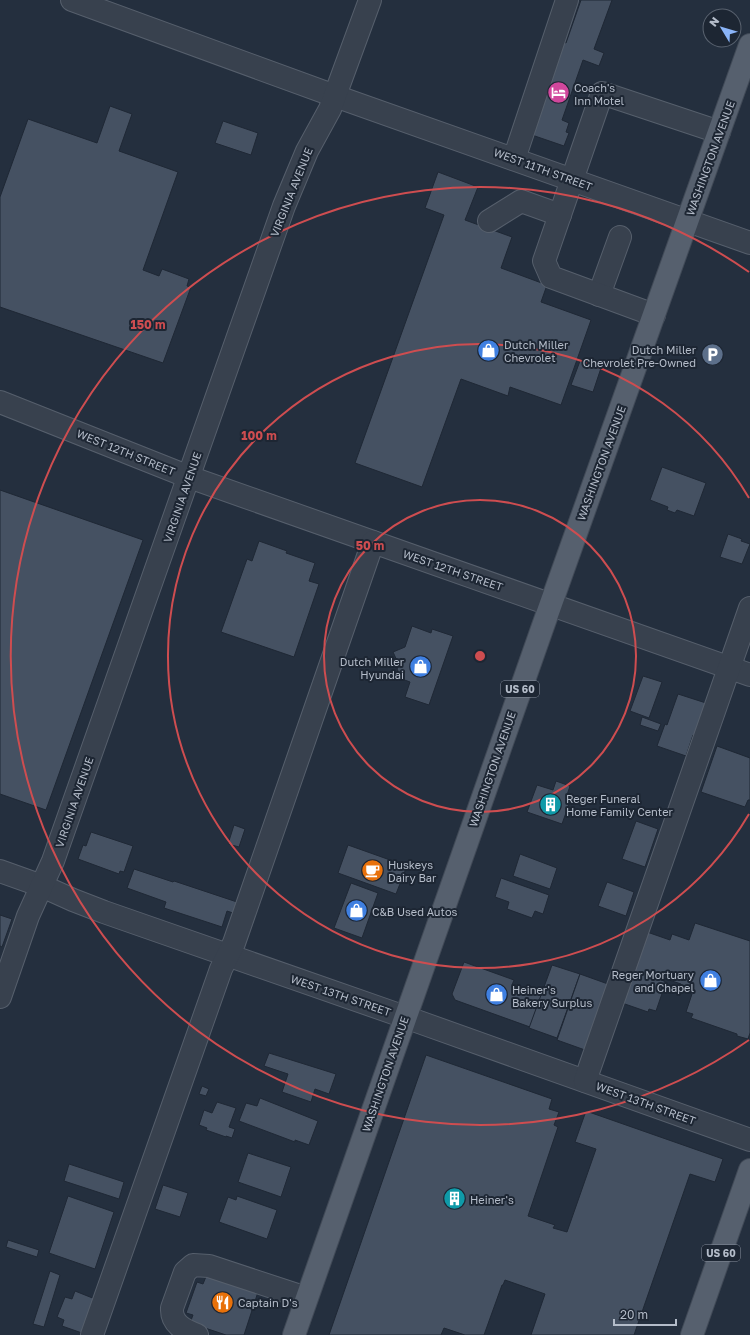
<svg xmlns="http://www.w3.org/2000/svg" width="750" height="1335" font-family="'Golos Text',sans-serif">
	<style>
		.building { fill: #455162; stroke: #1f2835 }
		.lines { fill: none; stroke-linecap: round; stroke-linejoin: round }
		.minor-casing { stroke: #565f6c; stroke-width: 24 }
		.major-casing { stroke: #414a57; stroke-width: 24 }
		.minor { stroke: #38414e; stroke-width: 22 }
		.major { stroke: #56606e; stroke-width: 22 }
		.ring { fill: none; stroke: #ce4d50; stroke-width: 2 }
		.labels { text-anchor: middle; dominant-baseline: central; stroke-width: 4; stroke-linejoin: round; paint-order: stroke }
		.shield { fill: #1d2633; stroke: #878f9c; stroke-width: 1 }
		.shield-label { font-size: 10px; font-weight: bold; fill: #b4bcc9 }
		.poi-label { font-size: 11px; fill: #b4bcc9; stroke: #1d2633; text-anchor: start }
		.street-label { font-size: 11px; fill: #b4bcc9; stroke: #1d2633 }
		.centre { fill: #ce4d50; stroke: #1d2633; stroke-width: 2 }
		.ring-label { font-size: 12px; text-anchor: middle; font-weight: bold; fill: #ce4d50; stroke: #1d2633; stroke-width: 4; stroke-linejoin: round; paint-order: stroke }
	</style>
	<rect width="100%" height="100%" fill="#242f3e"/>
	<g class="building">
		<polygon points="581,0 612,0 594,49 604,53 599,66 583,60 562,120 569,123 566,132 569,133 564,146 529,134 562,41 566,43"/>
		<polygon points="110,106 132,114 119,151 178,172 143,270 159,276 162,269 189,279 187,286 191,287 163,363 0,307 0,197 28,119 97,143"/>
		<polygon points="223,121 258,133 251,155 215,143"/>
		<polygon points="438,172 478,187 465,220 512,237 501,268 547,285 541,302 591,320 561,405 510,387 508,396 461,379 422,487 355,463 444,215 425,208"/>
		<polygon points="580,361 601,368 593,392 571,385"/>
		<polygon points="662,467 706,483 694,516 677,510 675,513 667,510 668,507 650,500"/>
		<polygon points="0,490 143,540 46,810 0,794"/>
		<polygon points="728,534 742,539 741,541 750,544 742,564 720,557"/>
		<polygon points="259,541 287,551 286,553 315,563 309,581 319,584 294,657 221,632 247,559 252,561"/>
		<polygon points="412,626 431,633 432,629 453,636 429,705 405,697 410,682 402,679 397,669 399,665 393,652 405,647"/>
		<polygon points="643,676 662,682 649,718 630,711"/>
		<polygon points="678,694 706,703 695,735 693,735 686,756 657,746 665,724 667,725"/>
		<polygon points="642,717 661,724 658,731 640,725"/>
		<polygon points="717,746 750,758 750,800 748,800 745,807 701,792"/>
		<polygon points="556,781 570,786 567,795 572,796 562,824 527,812 537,785 553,790"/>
		<polygon points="636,821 658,829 645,867 622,859"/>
		<polygon points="234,825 245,829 239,847 228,844"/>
		<polygon points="91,832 133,846 124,872 120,871 119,874 78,859 83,845 86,846"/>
		<polygon points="348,845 407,866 396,894 338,873"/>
		<polygon points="520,854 557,868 550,889 513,876"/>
		<polygon points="134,869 173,882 174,881 237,902 233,913 227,911 222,927 164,908 166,902 127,888"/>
		<polygon points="501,878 549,895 543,914 535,911 532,918 507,909 509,902 495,897"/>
		<polygon points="607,882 634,892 626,916 598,906"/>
		<polygon points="351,883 378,893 362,938 334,928"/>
		<polygon points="0,915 12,919 2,947 0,946"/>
		<polygon points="695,923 750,941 750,1033 748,1039 737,1036 737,1034 691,1018 693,1014 686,1012 692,994 679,990 681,984 660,977 659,979 666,982 656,1011 649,1009 648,1012 622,1003 647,932 670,940 672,934 689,940"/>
		<polygon points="464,962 514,980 512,985 541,996 530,1027 455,1000 452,994"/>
		<polygon points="552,965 580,974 557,1038 529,1028"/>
		<polygon points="580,974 608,984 585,1050 557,1040"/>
		<polygon points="269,1053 336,1074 329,1094 315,1089 311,1102 282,1092 288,1074 264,1066"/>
		<polygon points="426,1055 552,1099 549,1109 559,1112 554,1125 558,1127 528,1216 555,1225 553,1228 567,1232 596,1149 575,1142 586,1111 723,1159 715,1182 690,1174 634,1335 531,1335 545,1294 505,1280 503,1285 502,1285 484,1335 465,1335 444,1328 441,1335 329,1335"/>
		<polygon points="202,1086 209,1089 206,1096 199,1094"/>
		<polygon points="260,1098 318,1121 309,1145 295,1140 295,1142 239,1121 246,1103 257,1106"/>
		<polygon points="217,1102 236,1108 229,1127 235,1129 232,1138 226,1136 226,1137 206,1130 207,1128 199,1125 204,1110 212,1113"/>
		<polygon points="248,1153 291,1167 281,1197 238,1182"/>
		<polygon points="69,1164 124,1182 119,1199 64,1181"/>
		<polygon points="163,1185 188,1193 180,1217 155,1209"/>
		<polygon points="68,1196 114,1212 95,1269 49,1253"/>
		<polygon points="237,1196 277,1210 267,1239 219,1222 228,1197 236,1200"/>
		<polygon points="8,1240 39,1250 37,1257 6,1247"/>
		<polygon points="50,1271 60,1275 44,1327 33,1324"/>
		<polygon points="207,1274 258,1292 244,1335 226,1335 190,1323 193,1315 186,1313 197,1282 203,1284"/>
		<polygon points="75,1291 95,1299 82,1333 62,1326 64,1320 57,1317 65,1297 72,1299"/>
	</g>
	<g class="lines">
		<defs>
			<g id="minor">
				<polyline points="72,0 335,96 750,243"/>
				<polyline points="514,159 567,0"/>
				<polyline points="489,221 521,201 560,215"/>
				<polyline points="599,295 620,237"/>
				<polyline points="654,315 551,277 544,261 602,93 719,132"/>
				<polyline points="0,402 189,477 750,675"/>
				<polyline points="0,871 42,886 73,900 104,912 405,1017 750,1140"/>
				<polyline points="0,997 28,916 53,861 284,206 307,151 330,109 370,0"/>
				<polyline points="585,1081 750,608"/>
				<polyline points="92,1335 221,969 234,943 373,542"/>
				<path d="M197,1335c-13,-5 -26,-11 -25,-27l13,-36 8,-7 16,1 97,32"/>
			</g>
			<g id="major">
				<polyline points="294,1335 543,626 750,45"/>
				<polyline points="692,1335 750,1170"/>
			</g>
		</defs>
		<use href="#minor" class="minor-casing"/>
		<use href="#major" class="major-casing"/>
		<use href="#minor" class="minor"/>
		<use href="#major" class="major"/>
	</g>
	<g class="ring">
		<circle cx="480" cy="656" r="156"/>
		<path d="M749 814A312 312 0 1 1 749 498"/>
		<path d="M749 1040A469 469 0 1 1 749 272"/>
	</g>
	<defs>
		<symbol id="hotel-disc" viewBox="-11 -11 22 22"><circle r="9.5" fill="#d1479c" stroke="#1d2633"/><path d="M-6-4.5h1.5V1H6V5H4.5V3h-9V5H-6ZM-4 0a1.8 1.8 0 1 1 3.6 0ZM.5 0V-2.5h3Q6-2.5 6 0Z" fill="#fff"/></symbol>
		<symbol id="shop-disc" viewBox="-11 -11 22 22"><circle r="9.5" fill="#3f7fe0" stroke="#1d2633"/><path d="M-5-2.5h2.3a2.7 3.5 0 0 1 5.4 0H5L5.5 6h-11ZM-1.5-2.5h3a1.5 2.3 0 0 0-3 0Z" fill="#fff"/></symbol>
		<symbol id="parking-disc" viewBox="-11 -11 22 22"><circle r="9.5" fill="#5c6f8a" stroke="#1d2633"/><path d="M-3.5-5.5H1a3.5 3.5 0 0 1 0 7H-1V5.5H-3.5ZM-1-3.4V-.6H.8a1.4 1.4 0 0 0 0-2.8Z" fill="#fff"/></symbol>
		<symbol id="building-disc" viewBox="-11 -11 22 22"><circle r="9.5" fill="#0f9aa8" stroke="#1d2633"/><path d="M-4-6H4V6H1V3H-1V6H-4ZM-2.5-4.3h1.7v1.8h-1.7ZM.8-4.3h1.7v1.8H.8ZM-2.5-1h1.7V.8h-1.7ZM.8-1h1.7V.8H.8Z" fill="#fff"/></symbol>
		<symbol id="cafe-disc" viewBox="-11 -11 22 22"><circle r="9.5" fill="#e8710a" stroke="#1d2633"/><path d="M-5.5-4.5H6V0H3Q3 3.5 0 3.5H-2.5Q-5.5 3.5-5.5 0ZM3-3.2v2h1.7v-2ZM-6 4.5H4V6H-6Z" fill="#fff"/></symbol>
		<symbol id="restaurant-disc" viewBox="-11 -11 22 22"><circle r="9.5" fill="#e8710a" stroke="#1d2633"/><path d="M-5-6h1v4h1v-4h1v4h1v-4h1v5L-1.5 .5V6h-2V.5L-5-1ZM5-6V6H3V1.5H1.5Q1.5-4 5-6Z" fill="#fff"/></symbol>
	</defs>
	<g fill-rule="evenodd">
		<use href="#hotel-disc" x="546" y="80" width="25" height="25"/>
		<use href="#shop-disc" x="476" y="338" width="25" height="25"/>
		<use href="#parking-disc" x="700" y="342" width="25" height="25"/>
		<use href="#shop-disc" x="408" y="654" width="25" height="25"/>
		<use href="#building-disc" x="538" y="792" width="25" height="25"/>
		<use href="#cafe-disc" x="360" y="858" width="25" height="25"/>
		<use href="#shop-disc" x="344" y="898" width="25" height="25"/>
		<use href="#shop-disc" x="698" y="968" width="25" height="25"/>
		<use href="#shop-disc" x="484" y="982" width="25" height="25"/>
		<use href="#building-disc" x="442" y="1186" width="25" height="25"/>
		<use href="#restaurant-disc" x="210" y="1290" width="25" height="25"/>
	</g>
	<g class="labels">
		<g class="shield">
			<rect x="501" y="681" width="38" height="16" rx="3"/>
			<rect x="702" y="1245" width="38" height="16" rx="3"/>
		</g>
		<g class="shield-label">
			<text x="520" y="689">US 60</text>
			<text x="721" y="1253">US 60</text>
		</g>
		<g class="poi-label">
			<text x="574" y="87">Coach's<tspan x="574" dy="13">Inn Motel</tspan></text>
			<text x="504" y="344">Dutch Miller<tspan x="504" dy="13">Chevrolet</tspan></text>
			<text x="696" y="349" text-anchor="end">Dutch Miller<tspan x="696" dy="13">Chevrolet Pre-Owned</tspan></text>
			<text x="404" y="661" text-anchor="end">Dutch Miller<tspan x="404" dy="13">Hyundai</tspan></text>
			<text x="566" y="798">Reger Funeral<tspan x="566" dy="13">Home Family Center</tspan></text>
			<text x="388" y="864">Huskeys<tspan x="388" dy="13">Dairy Bar</tspan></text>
			<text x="372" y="911">C&amp;B Used Autos</text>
			<text x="694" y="974" text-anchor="end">Reger Mortuary<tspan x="694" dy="13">and Chapel</tspan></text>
			<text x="512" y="989">Heiner's<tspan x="512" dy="13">Bakery Surplus</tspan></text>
			<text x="470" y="1199">Heiner's</text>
			<text x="238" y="1302">Captain D's</text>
		</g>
		<g class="street-label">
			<text transform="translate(710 158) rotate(-70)">WASHINGTON AVENUE</text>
			<text transform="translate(543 169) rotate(20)">WEST 11TH STREET</text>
			<text transform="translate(291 192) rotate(-68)">VIRGINIA AVENUE</text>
			<text transform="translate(126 452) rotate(22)">WEST 12TH STREET</text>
			<text transform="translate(601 463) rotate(-70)">WASHINGTON AVENUE</text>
			<text transform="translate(182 497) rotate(-71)">VIRGINIA AVENUE</text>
			<text transform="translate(453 570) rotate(19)">WEST 12TH STREET</text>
			<text transform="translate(492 769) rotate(-71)">WASHINGTON AVENUE</text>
			<text transform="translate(74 802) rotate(-71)">VIRGINIA AVENUE</text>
			<text transform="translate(341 995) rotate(19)">WEST 13TH STREET</text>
			<text transform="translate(385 1074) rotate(-71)">WASHINGTON AVENUE</text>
			<text transform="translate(646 1103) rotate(20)">WEST 13TH STREET</text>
		</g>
	</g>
	<circle cx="480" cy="656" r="6" class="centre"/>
	<g class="ring-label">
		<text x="148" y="329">150 m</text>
		<text x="259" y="440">100 m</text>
		<text x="370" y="550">50 m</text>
	</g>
	<g transform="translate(722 28) rotate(308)"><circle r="19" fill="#1d2633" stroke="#59626f"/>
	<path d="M0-3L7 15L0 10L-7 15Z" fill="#8ab4f8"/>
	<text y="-6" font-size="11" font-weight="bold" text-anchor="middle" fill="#b4bcc9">N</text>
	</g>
	<path d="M614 1319v6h62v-6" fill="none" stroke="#b4bcc9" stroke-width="2"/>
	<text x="620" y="1319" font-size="12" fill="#b4bcc9" stroke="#1d2633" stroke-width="3" paint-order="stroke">20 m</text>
</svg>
